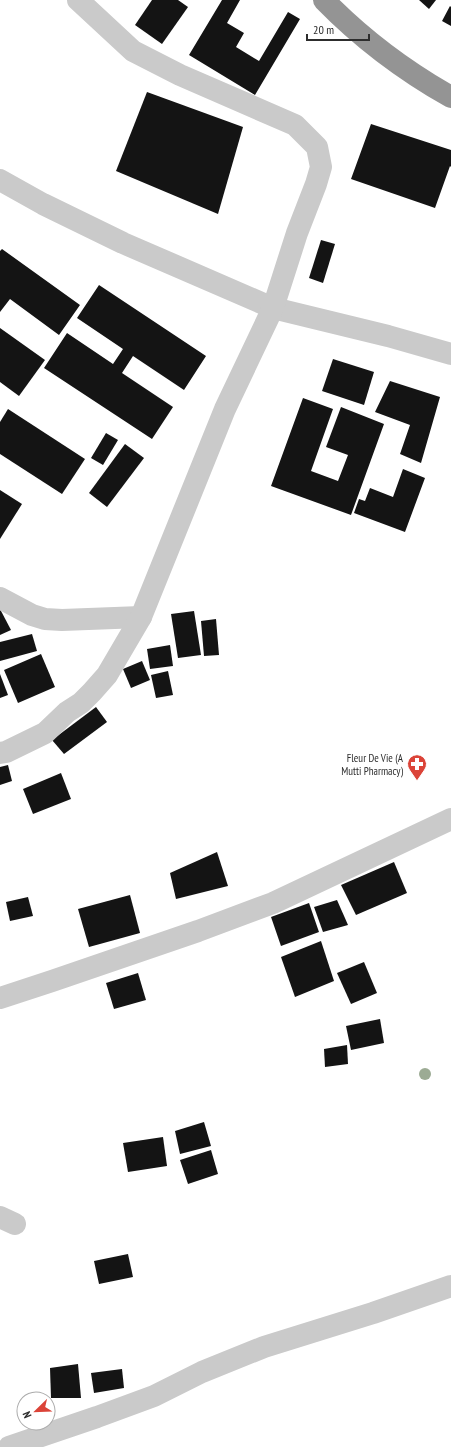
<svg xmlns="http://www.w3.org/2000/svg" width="451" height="1447" font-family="'PT Sans Narrow',sans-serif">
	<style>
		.building { fill: #141414 }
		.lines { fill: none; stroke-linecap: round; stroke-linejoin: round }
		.minor { stroke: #cacaca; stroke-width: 22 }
		.highway { stroke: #949494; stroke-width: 22 }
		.tree { fill: #9cab94 }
		.labels { text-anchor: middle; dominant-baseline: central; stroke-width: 4; stroke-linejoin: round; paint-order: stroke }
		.poi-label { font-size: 11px; fill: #2d2d2d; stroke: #fff; text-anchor: end }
	</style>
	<rect width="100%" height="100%" fill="#fff"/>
	<g class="building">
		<polygon points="152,0 178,0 188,7 162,44 135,25"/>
		<polygon points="222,0 240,0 227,23 244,33 236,47 259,61 288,12 300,19 255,95 189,55"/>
		<polygon points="419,0 436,0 429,9"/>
		<polygon points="450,6 451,7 451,26 442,21"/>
		<polygon points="147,92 243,127 218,214 116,171"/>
		<polygon points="371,124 451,150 451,167 450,166 435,208 351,179"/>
		<polygon points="321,240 335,244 323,283 309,278"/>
		<polygon points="2,249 80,305 59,335 10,299 0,312 0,251"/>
		<polygon points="99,285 206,356 184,390 133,356 122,373 173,407 152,439 44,368 67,333 113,364 123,349 77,318"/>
		<polygon points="0,328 45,360 19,396 0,382"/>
		<polygon points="333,359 374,372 364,405 322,391"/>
		<polygon points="390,381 440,397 421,463 400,454 410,425 375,412"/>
		<polygon points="303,398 333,409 311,471 338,481 348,455 326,447 341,407 384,424 351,515 271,486"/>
		<polygon points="8,409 85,459 62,494 0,454 0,422"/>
		<polygon points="106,433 118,440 103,465 91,458"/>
		<polygon points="125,444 144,458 107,507 89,493"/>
		<polygon points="403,469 425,478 405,532 354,513 359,499 365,501 370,488 393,497"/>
		<polygon points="0,490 22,504 0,539"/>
		<polygon points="0,609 11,630 0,635"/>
		<polygon points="194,611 201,655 178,658 171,614"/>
		<polygon points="216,619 219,655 204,656 201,621"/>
		<polygon points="32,634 37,651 0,661 0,642"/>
		<polygon points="170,645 173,666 150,669 147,649"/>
		<polygon points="41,654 55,687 18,703 4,670"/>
		<polygon points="142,661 150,680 131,688 123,669"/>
		<polygon points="168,671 173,695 156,698 151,675"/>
		<polygon points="0,674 8,695 0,698"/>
		<polygon points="96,707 107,722 64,754 52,740"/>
		<polygon points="8,765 12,781 0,785 0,767"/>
		<polygon points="61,773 71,799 33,814 23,789"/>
		<polygon points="217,852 228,886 176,899 170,873"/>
		<polygon points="394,862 407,893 356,915 341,885"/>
		<polygon points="130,895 140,933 89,947 78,909"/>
		<polygon points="28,897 33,916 10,921 6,902"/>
		<polygon points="337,900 348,925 323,932 314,907"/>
		<polygon points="309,903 319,932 281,946 271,917"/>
		<polygon points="321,941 334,981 295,997 281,957"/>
		<polygon points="364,962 377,993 351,1004 337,973"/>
		<polygon points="138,973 146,1000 114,1009 106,983"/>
		<polygon points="380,1019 384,1043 351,1050 346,1026"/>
		<polygon points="347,1045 348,1064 325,1067 324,1049"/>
		<polygon points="204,1122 211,1146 180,1154 175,1131"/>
		<polygon points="163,1137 167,1166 128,1172 123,1143"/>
		<polygon points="211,1150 218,1174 188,1184 180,1160"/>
		<polygon points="128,1254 133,1277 99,1284 94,1261"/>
		<polygon points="78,1364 81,1398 51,1398 50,1368"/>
		<polygon points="122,1369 124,1388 94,1393 91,1373"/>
	</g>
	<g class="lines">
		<g class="minor">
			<polyline points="0,180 43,204 123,243 273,308 388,336 451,354"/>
			<polyline points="0,598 32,615 45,619 62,620 141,617"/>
			<polyline points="0,753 6,752 45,733 67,712 81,703 92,692 107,675 141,617 225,409 273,308 297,233 316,184 321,167 317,147 295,125 180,75 133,51 78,0"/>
			<polyline points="0,998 52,981 198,931 273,903 451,819"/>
			<polyline points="0,1217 15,1224"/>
			<polyline points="9,1447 97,1417 154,1396 202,1372 264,1347 373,1313 451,1286"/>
		</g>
		<path class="highway" d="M324,0c37,38 81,71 127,97"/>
	</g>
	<circle class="tree" cx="425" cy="1074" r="6"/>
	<defs>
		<symbol id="pharmacy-pin" viewBox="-11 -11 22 30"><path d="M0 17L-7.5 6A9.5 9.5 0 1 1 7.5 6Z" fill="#db4338" stroke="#fff"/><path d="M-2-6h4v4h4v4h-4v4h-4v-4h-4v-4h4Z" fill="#fff"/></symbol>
	</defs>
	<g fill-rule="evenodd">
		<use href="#pharmacy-pin" x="406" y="753" width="22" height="30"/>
	</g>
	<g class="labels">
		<g class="poi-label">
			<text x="403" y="758">Fleur De Vie (A<tspan x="403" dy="13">Mutti Pharmacy)</tspan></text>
		</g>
	</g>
	<g transform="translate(36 1411) rotate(247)"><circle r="19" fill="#ffffff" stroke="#ababab"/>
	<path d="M0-3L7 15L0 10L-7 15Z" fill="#db4338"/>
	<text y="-6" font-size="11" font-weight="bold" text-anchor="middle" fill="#2d2d2d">N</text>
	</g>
	<path d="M307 34v6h62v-6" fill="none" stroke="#2d2d2d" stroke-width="2"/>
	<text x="313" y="34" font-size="12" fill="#2d2d2d" stroke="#ffffff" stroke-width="3" paint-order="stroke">20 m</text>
</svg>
